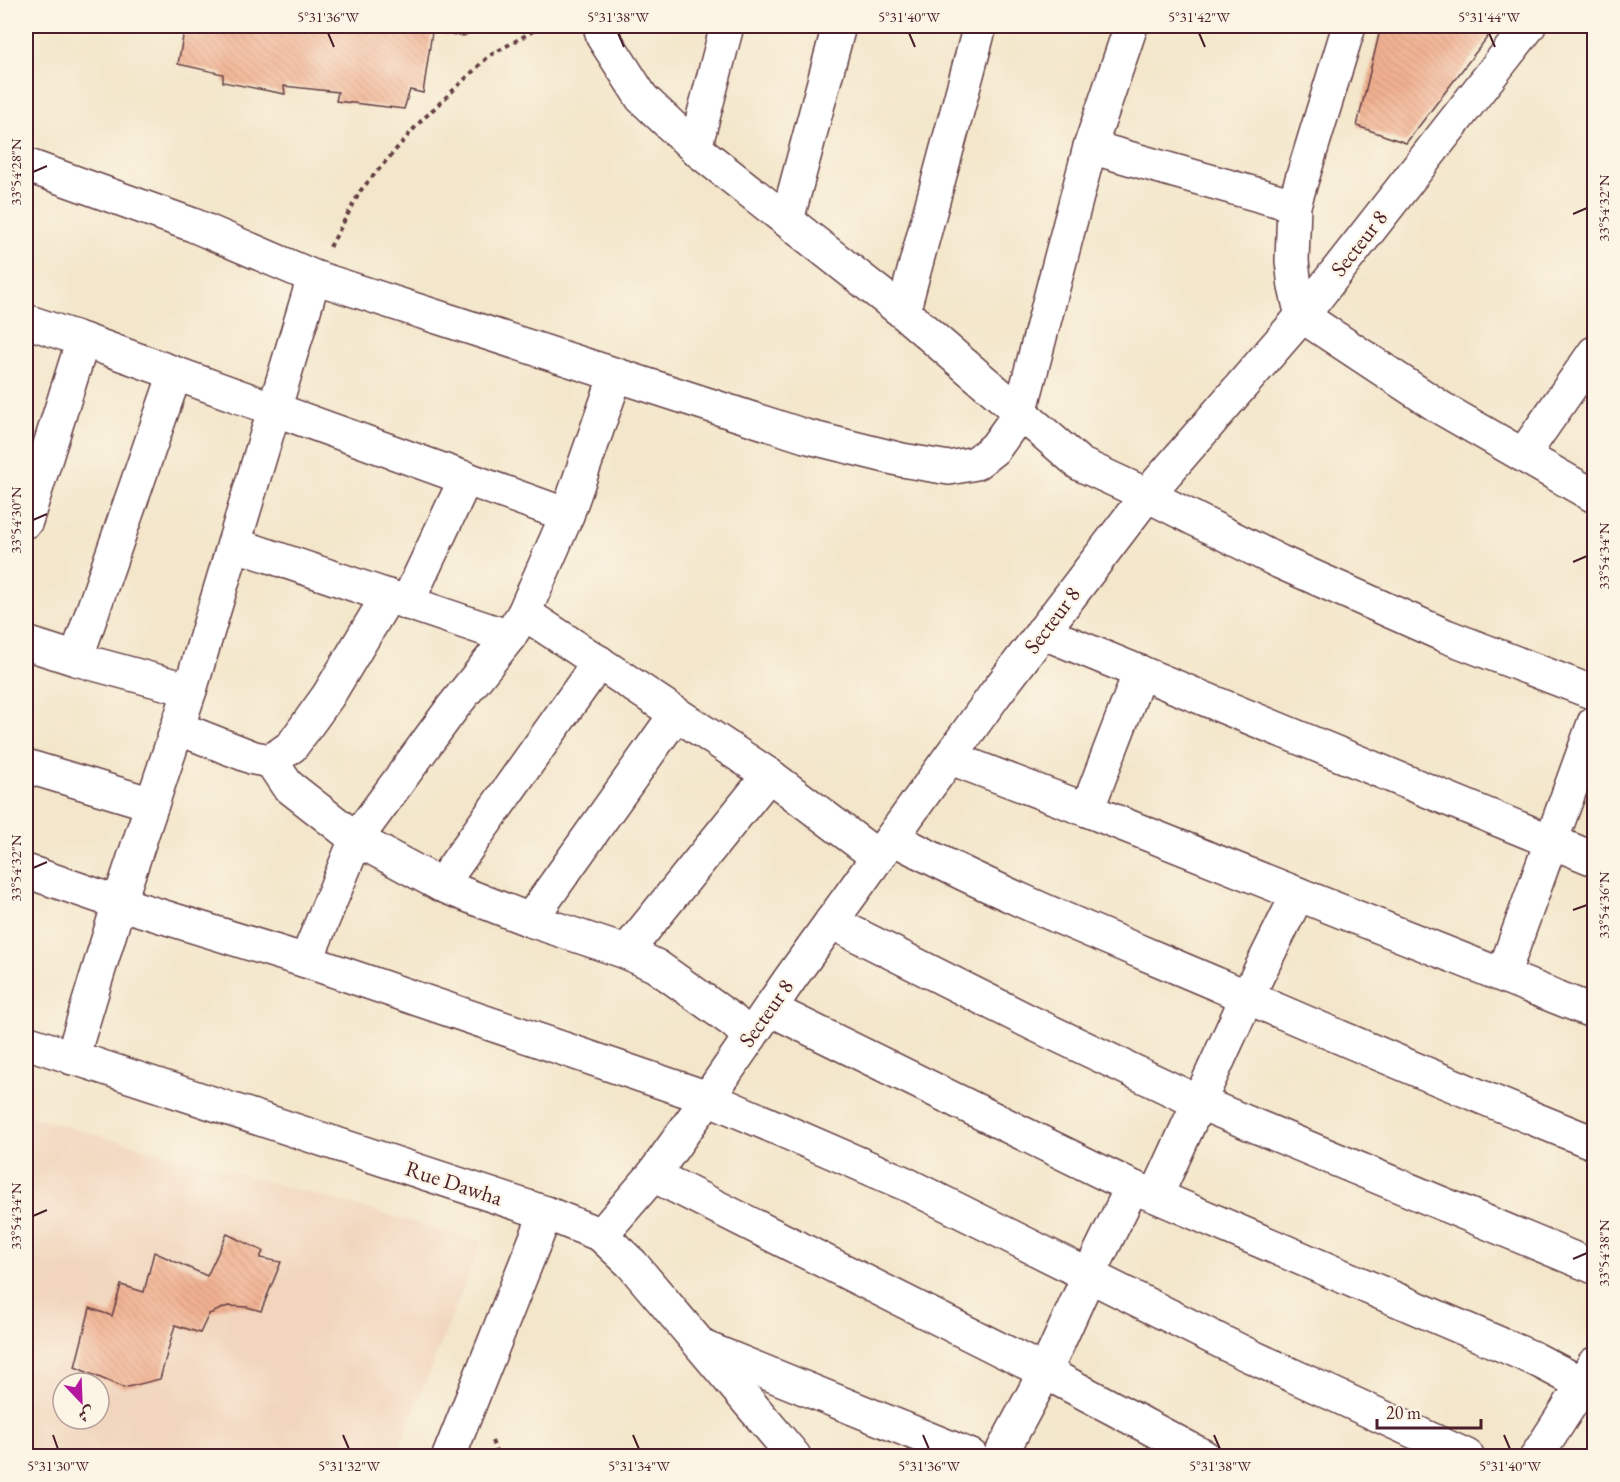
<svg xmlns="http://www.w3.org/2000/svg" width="1620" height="1482" font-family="'EB Garamond',Amiri,serif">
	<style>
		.built { fill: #f1d5bd; fill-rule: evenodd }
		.building { fill: url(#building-back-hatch) }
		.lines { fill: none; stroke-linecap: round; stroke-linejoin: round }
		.minor-casing { stroke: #633d43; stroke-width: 36 }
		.path { stroke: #633d43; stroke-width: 4; stroke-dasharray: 4.5 4.5; stroke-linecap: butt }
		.minor { stroke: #fff; stroke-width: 33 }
		.ticks { fill: none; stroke: #4a1f2b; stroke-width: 2 }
		.labels { text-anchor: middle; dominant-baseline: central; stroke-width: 4.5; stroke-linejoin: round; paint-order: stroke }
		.street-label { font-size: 22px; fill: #4a1f2b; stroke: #fcf5e5 }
		.neatline { fill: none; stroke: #4a1f2b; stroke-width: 2 }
		.ticks-label { font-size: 15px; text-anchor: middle; fill: #4a1f2b }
	</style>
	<defs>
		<pattern id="building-back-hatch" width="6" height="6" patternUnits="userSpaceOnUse" patternTransform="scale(1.5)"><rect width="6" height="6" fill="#f1b191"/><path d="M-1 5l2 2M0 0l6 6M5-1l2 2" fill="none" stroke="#d0987d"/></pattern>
	</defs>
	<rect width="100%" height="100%" fill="#fcf5e5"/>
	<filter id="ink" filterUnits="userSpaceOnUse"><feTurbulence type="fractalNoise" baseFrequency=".0167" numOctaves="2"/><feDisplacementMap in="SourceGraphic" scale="12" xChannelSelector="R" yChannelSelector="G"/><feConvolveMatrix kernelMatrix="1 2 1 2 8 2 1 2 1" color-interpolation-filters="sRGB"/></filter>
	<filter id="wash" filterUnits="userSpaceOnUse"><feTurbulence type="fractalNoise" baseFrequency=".008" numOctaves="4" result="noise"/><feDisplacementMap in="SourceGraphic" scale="24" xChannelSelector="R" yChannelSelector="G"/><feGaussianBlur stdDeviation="1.35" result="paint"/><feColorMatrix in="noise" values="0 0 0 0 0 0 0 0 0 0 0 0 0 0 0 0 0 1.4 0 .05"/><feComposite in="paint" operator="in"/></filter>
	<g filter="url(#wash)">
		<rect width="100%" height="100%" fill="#f3e6ca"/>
		<path class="built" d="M26,1115l456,126 -86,215h-370zM63,1383h36v36h-36z"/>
		<g id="blocks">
			<g class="building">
				<polygon points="185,26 479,26 464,36 432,32 423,93 410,90 404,109 336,101 338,92 284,86 285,94 223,82 223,74 178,64"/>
				<polygon points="1381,26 1496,26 1406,143 1357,126"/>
				<polygon points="227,1234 263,1251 260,1258 281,1262 261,1311 247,1307 228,1306 209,1314 200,1333 175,1325 160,1379 124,1388 75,1367 90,1308 112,1316 121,1285 144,1292 154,1252 207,1276"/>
			</g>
		</g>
	</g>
	<g filter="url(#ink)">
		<use href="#blocks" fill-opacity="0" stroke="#633d43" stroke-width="1.5"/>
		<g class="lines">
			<defs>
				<g id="minor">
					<polyline points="600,26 603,37 642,98 695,148 903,312 1080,464 1147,495 1280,562 1446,636 1594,693"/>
					<polyline points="1349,26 1294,205 1292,261 1295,287 1302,316 1441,408 1594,496"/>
					<polyline points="1090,147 1294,205"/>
					<polyline points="695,148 727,26"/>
					<polyline points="26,165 193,225 314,277 805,436 902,460 949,468 976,463 995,448 1020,413 1090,147 1131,26"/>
					<polyline points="787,220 839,26"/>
					<polyline points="903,312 980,26"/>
					<polyline points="26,321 83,340 567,515"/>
					<polyline points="1523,455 1594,353"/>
					<polyline points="26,521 83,340"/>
					<polyline points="234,544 509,637"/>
					<polyline points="407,603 466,478"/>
					<polyline points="524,613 769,775 878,857"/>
					<polyline points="1042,632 1594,859"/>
					<polyline points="26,643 76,659 190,690"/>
					<polyline points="76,659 175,374"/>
					<polyline points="1140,672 1087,810 1594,1012"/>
					<polyline points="178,728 254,758 271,761 292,746 328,696 388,596"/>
					<polyline points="951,758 1087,810"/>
					<polyline points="271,761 287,785 356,839 441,885 530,920 626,952 656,966 733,1021 750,1037"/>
					<polyline points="26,766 152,804"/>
					<path d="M893,838c105,56 216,100 326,147 125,54 249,108 375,158"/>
					<polyline points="26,871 119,903 306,961 708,1098 906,1184 1244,1353 1467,1456"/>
					<polyline points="441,885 599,662"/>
					<polyline points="530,920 676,714"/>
					<polyline points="831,922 1034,1024 1198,1102 1594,1267"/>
					<polyline points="626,952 769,775"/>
					<polyline points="306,961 356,839 453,707 509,637 524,613 567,515 616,375"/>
					<polyline points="1503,975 1594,723"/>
					<polyline points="770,1009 1132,1187 1156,1196 1535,1359 1594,1390"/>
					<polyline points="26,1042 546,1213 601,1235 632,1264 794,1456"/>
					<polyline points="72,1058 119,903 190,690 314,277"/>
					<polyline points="653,1175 1045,1372 1203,1456"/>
					<polyline points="1156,1196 1247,997 1298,894"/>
					<polyline points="601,1235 653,1175 708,1098 790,979 996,693 1147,495 1302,316 1529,26"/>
					<polyline points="703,1347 971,1456"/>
					<polyline points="449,1456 546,1213"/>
					<polyline points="1000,1456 1045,1372 1089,1275 1132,1187"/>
					<polyline points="1537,1456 1584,1383 1594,1364"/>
				</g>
			</defs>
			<use href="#minor" class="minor-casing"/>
			<g class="path">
				<polyline points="330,247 361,190 418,124 489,56 542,26"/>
				<polyline points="492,1441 498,1456"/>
			</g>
			<use href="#minor" class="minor"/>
		</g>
	</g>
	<path class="ticks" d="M328,33l6,14M618,33l6,14M909,33l6,14M1199,33l6,14M1489,33l6,14M33,172l14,-6M1573,214l14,-6M33,520l14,-6M1573,562l14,-6M33,868l14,-6M1573,910l14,-5M33,1216l14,-6M1573,1259l14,-6M53,1435l5,14M343,1435l6,14M633,1435l6,14M923,1435l6,14M1214,1435l6,14M1504,1435l6,14"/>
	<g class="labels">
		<g class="street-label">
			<text transform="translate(1359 243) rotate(-52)">Secteur 8</text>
			<text transform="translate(1052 620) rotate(-53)">Secteur 8</text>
			<text transform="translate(766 1013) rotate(-55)">Secteur 8</text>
			<text transform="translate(454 1183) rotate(18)">Rue Dawha</text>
		</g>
	</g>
	<rect width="1620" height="1482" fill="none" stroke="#fcf5e5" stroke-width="66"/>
	<g transform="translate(81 1401) rotate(157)"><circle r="28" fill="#fcf5e5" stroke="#b59f9b" stroke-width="1.5"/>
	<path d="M0-4.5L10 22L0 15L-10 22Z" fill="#b5179e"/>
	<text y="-9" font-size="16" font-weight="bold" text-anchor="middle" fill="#4a1f2b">ش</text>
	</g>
	<path d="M1377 1419v9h104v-9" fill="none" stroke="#4a1f2b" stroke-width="3"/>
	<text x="1386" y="1419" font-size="18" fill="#4a1f2b" stroke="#fcf5e5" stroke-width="4.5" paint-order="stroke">20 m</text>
	<rect x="33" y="33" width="1554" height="1416" class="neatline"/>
	<g class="ticks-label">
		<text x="328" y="22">5°31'36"W</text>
		<text x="618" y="22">5°31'38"W</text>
		<text x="909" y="22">5°31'40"W</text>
		<text x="1199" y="22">5°31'42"W</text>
		<text x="1489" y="22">5°31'44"W</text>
		<text transform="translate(16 172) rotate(-90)" y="5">33°54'28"N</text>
		<text transform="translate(1604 208) rotate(-90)" y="5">33°54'32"N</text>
		<text transform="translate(16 520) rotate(-90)" y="5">33°54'30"N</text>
		<text transform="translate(1604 556) rotate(-90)" y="5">33°54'34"N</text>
		<text transform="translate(16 868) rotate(-90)" y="5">33°54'32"N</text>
		<text transform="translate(1604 905) rotate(-90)" y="5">33°54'36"N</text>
		<text transform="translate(16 1216) rotate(-90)" y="5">33°54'34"N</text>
		<text transform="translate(1604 1253) rotate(-90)" y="5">33°54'38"N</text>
		<text x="58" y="1471">5°31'30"W</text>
		<text x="349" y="1471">5°31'32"W</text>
		<text x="639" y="1471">5°31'34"W</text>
		<text x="929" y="1471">5°31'36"W</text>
		<text x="1220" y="1471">5°31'38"W</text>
		<text x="1510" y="1471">5°31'40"W</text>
	</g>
</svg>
